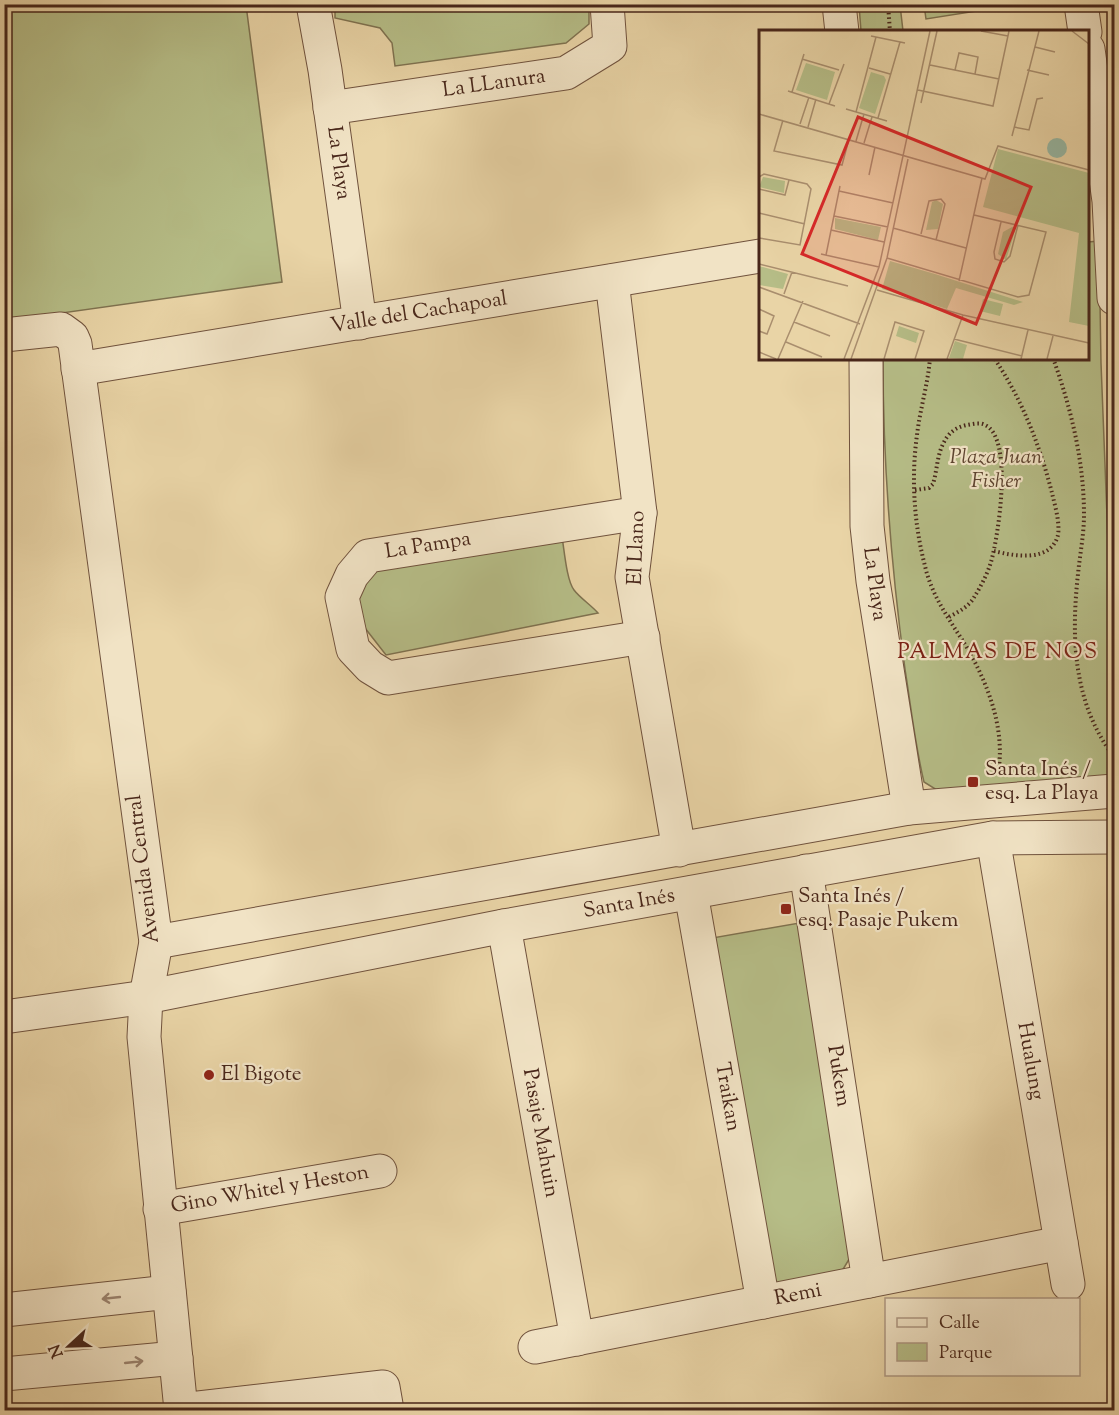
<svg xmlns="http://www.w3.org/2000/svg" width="1119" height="1415" font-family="'Sorts Mill Goudy',serif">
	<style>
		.green { fill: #b6bd87; stroke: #7f7250; stroke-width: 1.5 }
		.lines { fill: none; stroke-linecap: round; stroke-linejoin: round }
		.minor-casing { stroke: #70523d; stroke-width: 35 }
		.path { stroke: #48261a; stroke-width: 4; stroke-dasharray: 1.5 3; stroke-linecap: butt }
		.minor { stroke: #f1e3c5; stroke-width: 33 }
		.oneway { stroke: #9c8470 }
		.poi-dot { fill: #8f2418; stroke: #f1e3c5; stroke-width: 2 }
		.labels { text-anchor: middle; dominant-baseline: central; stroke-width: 4.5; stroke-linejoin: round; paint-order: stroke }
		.street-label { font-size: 21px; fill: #48261a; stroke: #f1e3c5 }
		.park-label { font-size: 21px; font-style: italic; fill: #5e4430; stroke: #f1e3c5 }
		.poi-label { font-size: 21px; fill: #48261a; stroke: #f1e3c5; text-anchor: start }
		.neighbourhood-label { font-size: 22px; letter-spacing: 1.5px; fill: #7a1f14; stroke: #f1e3c5 }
		.inset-road { fill: none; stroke: #a98e6e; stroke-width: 1.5 }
		.view { fill: #d62828; fill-opacity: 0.15; stroke: #d62828; stroke-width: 3 }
		.inset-edge { fill: none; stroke: #48261a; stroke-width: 3 }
	</style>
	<rect width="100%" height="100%" fill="#e9d4a6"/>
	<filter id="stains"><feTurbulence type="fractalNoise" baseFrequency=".00333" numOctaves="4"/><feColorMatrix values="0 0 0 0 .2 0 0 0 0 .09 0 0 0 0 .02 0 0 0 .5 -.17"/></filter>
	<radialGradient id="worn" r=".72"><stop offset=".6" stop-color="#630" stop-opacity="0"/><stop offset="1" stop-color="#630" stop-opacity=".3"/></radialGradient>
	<g class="green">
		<polygon points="1021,4 926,19 924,5 924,4"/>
		<polygon points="5,5 246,5 282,282 5,321"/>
		<polygon points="335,5 589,5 589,24 566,43 395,66 392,43 380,28 335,18"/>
		<polygon points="859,5 900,5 903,31 861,31"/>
		<path d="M1099,241l2,122 8,204 5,71v144l-166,15 -24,-15c-9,-37 -13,-75 -19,-113 -14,-103 -22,-207 -22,-310l205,-1v-116z"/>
		<path d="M561,531c3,14 5,49 13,59 6,8 17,15 24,23l-212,42 -21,-27 -12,-27 17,-30z"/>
		<polygon points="805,922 851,1256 842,1271 776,1286 712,938"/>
	</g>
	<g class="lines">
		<defs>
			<g id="minor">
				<polyline points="313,4 325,70 360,323"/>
				<polyline points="839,4 842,32"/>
				<polyline points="1081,4 1085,32"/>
				<polyline points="1088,49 1109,201 1114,298"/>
				<polyline points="330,108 566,73 610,46 607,4"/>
				<polyline points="612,281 640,513 632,577 679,850"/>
				<polyline points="4,335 61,329 72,337 75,344 156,942 146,997 144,1037 181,1410"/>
				<polyline points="866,358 867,526 873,581 909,808"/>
				<polyline points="78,369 760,256"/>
				<polyline points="640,513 368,556 352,575 342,597 353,649 370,667 388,678 643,637"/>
				<polyline points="993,838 1068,1284"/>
				<polyline points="806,871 869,1281"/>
				<polyline points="691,893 763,1302"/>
				<polyline points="504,926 577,1339"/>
				<polyline points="156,942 909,808 1114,791"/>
				<polyline points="4,1017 146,997 504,926 993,838 1114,837"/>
				<polyline points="160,1209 380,1171"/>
				<polyline points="4,1310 169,1292"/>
				<polyline points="535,1347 1061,1243"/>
				<polyline points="4,1374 176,1358"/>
				<polyline points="181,1410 383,1387 387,1410"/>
			</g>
		</defs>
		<use href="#minor" class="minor-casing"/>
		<g class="path">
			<polyline points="888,4 890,32"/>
			<path d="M930,358c-2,26 -10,51 -13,77 -6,43 -3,89 8,131 7,31 25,54 41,80 21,36 38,79 33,121"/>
			<path d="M1053,358c18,50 31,103 31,157 0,19 -4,39 -6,59 -7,64 -5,129 36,183"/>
			<path d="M915,490l14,-2 4,-4c4,-13 4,-28 10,-40 5,-11 13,-17 24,-19 6,-1 13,-3 18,0 29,13 13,113 6,137 -4,13 -11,26 -18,37 -6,9 -17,14 -26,19"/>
			<path d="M994,551c19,5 57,12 64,-16 2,-13 -3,-29 -6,-42 -12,-47 -30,-94 -58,-135"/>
		</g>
		<use href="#minor" class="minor"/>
	</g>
	<defs><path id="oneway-shaft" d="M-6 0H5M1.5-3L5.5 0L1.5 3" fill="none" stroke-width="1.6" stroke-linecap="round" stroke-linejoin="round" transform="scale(1.5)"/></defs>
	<g class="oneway">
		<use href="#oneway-shaft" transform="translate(111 1298) rotate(174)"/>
		<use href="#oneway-shaft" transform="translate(134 1362) rotate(-6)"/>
	</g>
	<g class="poi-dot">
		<rect x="967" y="776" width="12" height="12" rx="3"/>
		<rect x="780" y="903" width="12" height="12" rx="3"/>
		<circle cx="209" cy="1075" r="6"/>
	</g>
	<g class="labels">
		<g class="street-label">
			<text transform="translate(494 84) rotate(-8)">La LLanura</text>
			<text transform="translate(338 163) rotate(82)">La Playa</text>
			<text transform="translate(419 313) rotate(-9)">Valle del Cachapoal</text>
			<text transform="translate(428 546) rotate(-9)">La Pampa</text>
			<text transform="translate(637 548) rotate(-88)">El Llano</text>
			<text transform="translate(874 584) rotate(82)">La Playa</text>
			<text transform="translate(144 869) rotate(-97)">Avenida Central</text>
			<text transform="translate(629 904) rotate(-10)">Santa Inés</text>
			<text transform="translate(1030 1061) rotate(80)">Hualung</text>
			<text transform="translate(838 1076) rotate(81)">Pukem</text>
			<text transform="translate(727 1097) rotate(80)">Traikan</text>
			<text transform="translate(540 1133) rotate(80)">Pasaje Mahuin</text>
			<text transform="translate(270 1190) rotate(-10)">Gino Whitel y Heston</text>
			<text transform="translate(798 1295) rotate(-11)">Remi</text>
		</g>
		<g class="park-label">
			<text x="996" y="458">Plaza Juan<tspan x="996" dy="24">Fisher</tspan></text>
		</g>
		<g class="poi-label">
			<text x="985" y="770">Santa Inés /<tspan x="985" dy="24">esq. La Playa</tspan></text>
			<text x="798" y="897">Santa Inés /<tspan x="798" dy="24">esq. Pasaje Pukem</tspan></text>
			<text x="221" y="1075">El Bigote</text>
		</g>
		<g class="neighbourhood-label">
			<text x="998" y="653">PALMAS DE NOS</text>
		</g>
	</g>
	<g transform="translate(759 30)">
		<rect width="330" height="330" fill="#e9d4a6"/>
		<path d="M47,33l29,9 -8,28 -31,-10zM112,42l13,4 2,4 -11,34 -16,-6zM239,119l91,24v153l-20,-4 10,-89 -96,-26zM4,147l22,4 -1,12 -25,-6zM177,170l7,4 -5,25 -12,1 6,-28zM76,188l46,9 -3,13 -43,-11zM253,197l4,1 -10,32 -8,-6 5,-22zM131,231l45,13 88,28 -9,3 -58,-17 -9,21 -65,-20zM0,236l29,8 -5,15 -24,-4zM224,269l20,5 -3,12 -20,-5zM140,296l20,7 -3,10 -20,-7zM196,311l12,4 -4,14 -14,-1z" fill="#b6bd87"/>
		<path d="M288 118a10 10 0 1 1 20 0a10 10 0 1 1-20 0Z" fill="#98b8a4"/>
		<path class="inset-road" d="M222,1l27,5M313,1l17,13M112,6l34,7M276,17l20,5M43,29l37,11M171,35l69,14M110,38l21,6M196,40l4,-17 19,4 -3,17M268,40l22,5M159,60l75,16 16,-75M29,61l47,15M33,62l12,-38M162,73l16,-72M70,74l15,-40M87,79l41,12M97,82l20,-75M0,84l226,65 13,-33 91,24M119,88l22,-76M24,90l-9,31 68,14 7,-26M41,94l9,-27M49,97l8,-28M255,97l15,3 8,-31 6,-1M253,106l27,-105M97,111l8,-27M105,113l8,-26M110,145l6,-28M0,147l5,-3 43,10 4,5 -11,56 -41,-7M0,159l26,6 4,-15M80,161l54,12M0,183l46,11M75,186l54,11M242,192l-7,30 1,7 9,3 6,-6 8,-31M134,198l73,20M72,200l53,12M162,204l8,-33 12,-2 4,5 -9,36M62,224l58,13M67,225l14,-69M128,228l131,39 11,-2 17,-63 -72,-17M0,234l89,22M200,251l23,-103M0,257l101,37M118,260l86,25 126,28M25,264l8,-22M0,279l15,7 -7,18 -8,-3M35,292l36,14M195,309l68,17M27,312l36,15M0,322l17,7M19,329l25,-58M85,329l35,-92 51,-236M92,329l36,-101 21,-99M125,329l11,-37 29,9 -9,28M188,329l16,-44M262,329l7,-29M288,329l6,-23"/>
		<path class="view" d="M99,87l173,70 -55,137 -174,-70z"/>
		<rect width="330" height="330" class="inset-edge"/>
	</g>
	<rect width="1119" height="1415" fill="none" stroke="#e9d4a6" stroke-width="24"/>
	<rect x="6" y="6" width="1107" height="1403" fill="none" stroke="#48261a" stroke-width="3"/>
	<rect x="12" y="12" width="1095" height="1391" fill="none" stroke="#48261a" stroke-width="1.5"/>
	<rect x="885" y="1298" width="195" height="78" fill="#f1e3c5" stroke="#ad9781" stroke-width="1.5"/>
	<rect x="897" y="1318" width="30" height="9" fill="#f1e3c5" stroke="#ad9781" stroke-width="1.5"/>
	<text x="939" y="1328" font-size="18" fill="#48261a">Calle</text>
	<rect x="897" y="1343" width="30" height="18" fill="#b6bd87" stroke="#ad9781" stroke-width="1.5"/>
	<text x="939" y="1358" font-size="18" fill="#48261a">Parque</text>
	<g transform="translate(69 1346) rotate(248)" stroke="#f1e3c5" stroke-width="4.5" paint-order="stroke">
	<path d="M0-4.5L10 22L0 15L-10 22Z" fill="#48261a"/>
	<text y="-9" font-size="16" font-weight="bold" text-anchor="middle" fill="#48261a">N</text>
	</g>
	<rect width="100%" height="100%" filter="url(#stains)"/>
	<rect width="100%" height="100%" fill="url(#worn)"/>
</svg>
